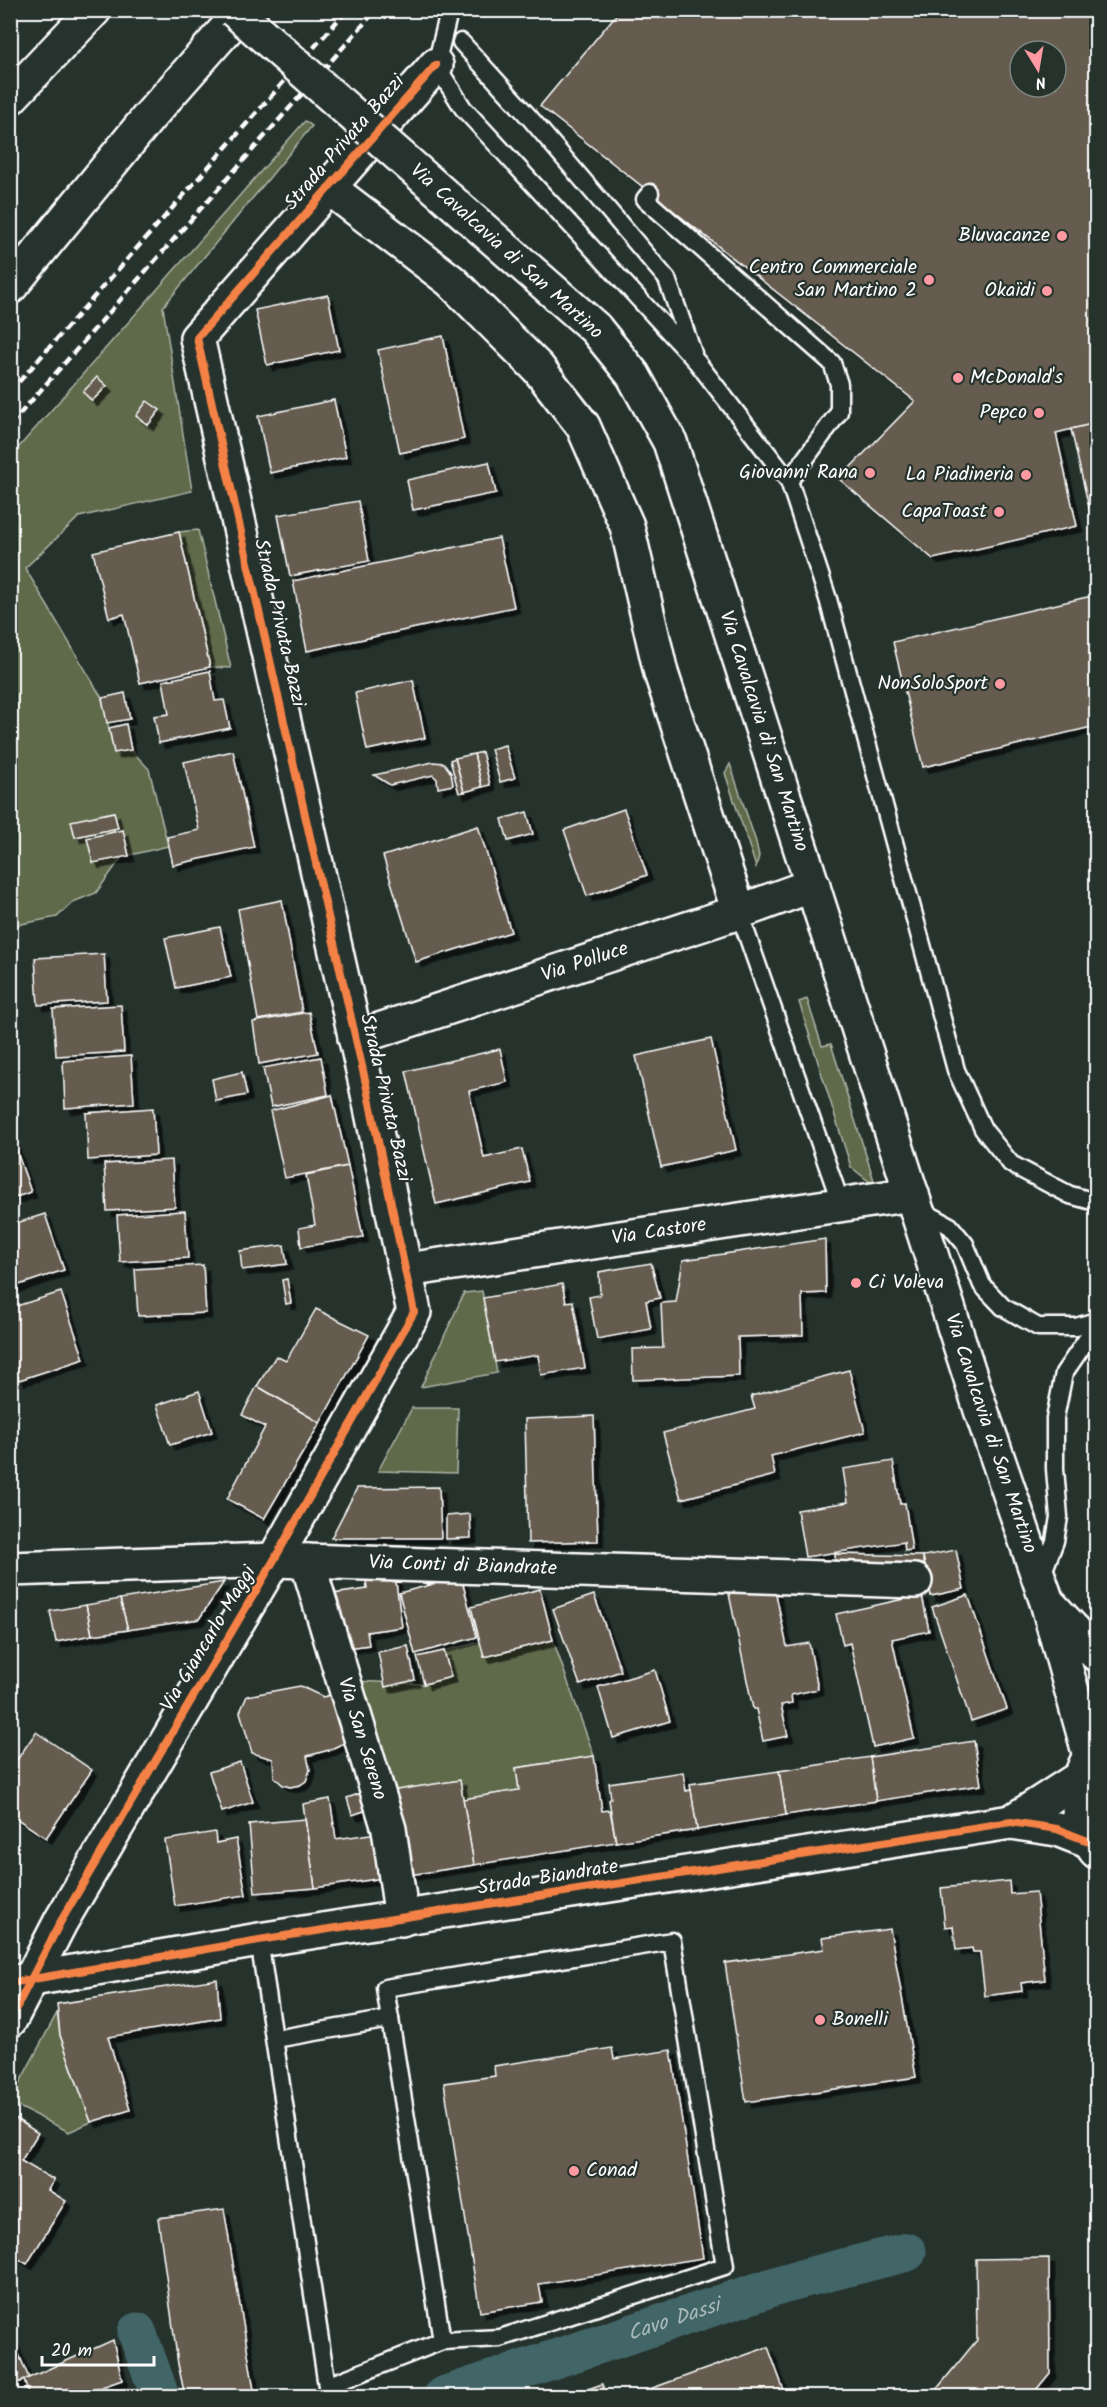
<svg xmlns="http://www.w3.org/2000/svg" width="1107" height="2407" font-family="Kalam,sans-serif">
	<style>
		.green { fill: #5e6a4c; stroke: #aeb4a6; stroke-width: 1.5 }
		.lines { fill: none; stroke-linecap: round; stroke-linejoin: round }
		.canal { stroke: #436668; stroke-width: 39 }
		.building { fill: #655b4f; stroke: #fff; stroke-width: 1.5; fill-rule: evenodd; filter: url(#shadow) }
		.service-casing { stroke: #fff; stroke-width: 21 }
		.minor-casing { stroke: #fff; stroke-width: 38 }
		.secondary-casing { stroke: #fff; stroke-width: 38 }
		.service { stroke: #26332d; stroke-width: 16 }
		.minor { stroke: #26332d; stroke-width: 33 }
		.secondary { stroke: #26332d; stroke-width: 33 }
		.rail { stroke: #fff; stroke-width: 4.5; stroke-dasharray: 9 4.5; stroke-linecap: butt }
		.secondary-bridge-casing { stroke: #fff; stroke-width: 38; stroke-linecap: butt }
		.secondary-bridge { stroke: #26332d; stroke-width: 33 }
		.cycleway-casing { stroke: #26332d; stroke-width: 11 }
		.cycleway { stroke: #f48246; stroke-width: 8 }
		.poi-dot { fill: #ff9aa2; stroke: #26332d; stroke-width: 2 }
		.labels { text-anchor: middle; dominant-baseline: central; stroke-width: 4.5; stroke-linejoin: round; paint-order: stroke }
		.street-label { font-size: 20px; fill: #fff; stroke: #26332d }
		.poi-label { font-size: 20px; fill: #fff; stroke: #26332d; text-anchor: end }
		.water-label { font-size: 21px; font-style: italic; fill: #aababb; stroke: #26332d }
	</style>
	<defs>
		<filter id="shadow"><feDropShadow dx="5.5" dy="5.5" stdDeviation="0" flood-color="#0009"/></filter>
	</defs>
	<rect width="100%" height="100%" fill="#26332d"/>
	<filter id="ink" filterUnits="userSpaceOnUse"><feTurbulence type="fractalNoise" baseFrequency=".0167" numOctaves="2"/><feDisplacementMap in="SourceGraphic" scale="12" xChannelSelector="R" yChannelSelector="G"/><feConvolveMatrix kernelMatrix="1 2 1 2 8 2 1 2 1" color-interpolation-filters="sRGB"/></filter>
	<g filter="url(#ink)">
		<g class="green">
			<polygon points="305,121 312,126 163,307 192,491 79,517 25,568 102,698 114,752 131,750 149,769 168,846 122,857 96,893 73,902 57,917 11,926 11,456"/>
			<polygon points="198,530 231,668 210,667 179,532"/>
			<polygon points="730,764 756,842 759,856 756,867 725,773"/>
			<polygon points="807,999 822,1046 831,1044 876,1187 851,1167 799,1002"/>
			<polygon points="482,1291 497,1373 421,1387 464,1293"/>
			<polygon points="412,1408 458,1408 456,1473 378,1471"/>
			<polygon points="553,1640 594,1756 516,1768 519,1790 463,1799 459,1780 390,1791 354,1681 424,1684 450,1677 444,1651 480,1642 484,1657"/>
			<polygon points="57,2013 60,2035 91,2122 69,2132 11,2103 11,2099"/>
		</g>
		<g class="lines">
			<g class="canal">
				<polyline points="137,2332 160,2396"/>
				<path id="s1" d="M443,2396l342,-113 122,-31"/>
			</g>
		</g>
		<g class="building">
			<path d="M620,10h476v413l-40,10 21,93 -144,33 -94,-80 76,-78 -375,-295zM1020,51h36v36h-36z"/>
			<polygon points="328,295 339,350 267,365 255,310"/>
			<polygon points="443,336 464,439 400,453 378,350"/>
			<polygon points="97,377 107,386 92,401 83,392"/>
			<polygon points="334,400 346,457 270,473 258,416"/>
			<polygon points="147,401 160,410 148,425 136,416"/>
			<polygon points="1096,423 1096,510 1090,512 1071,429"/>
			<polygon points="489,462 496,493 413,510 407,480"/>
			<polygon points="358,501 369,561 290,576 278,515"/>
			<polygon points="179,532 210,667 140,683 124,614 109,618 93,552"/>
			<polygon points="499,538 514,607 307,651 293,581"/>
			<polygon points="1096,595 1096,726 923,767 893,642"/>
			<polygon points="210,671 215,701 224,700 230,728 159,743 154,716 169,714 163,681"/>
			<polygon points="413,680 425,738 367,750 355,693"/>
			<polygon points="125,693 130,719 107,723 102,698"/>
			<polygon points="126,724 131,750 114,753 109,728"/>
			<polygon points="505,745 515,778 500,782 491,749"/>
			<polygon points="233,751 254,847 173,865 167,837 199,830 184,762"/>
			<polygon points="482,752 490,785 482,787 474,754"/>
			<polygon points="474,754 482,787 464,792 455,758"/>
			<polygon points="455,758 464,792 459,793 450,760"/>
			<polygon points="433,762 444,763 451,773 453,785 438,788 437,779 433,775 390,785 374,775"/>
			<polygon points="624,809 647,875 587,896 564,830"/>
			<polygon points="114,812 118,828 75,837 71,821"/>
			<polygon points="527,812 533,834 508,841 502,819"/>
			<polygon points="478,826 511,932 416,962 383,856"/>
			<polygon points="123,830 129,856 93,863 87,838"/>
			<polygon points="282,900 302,1012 258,1020 238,909"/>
			<polygon points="220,927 231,977 176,988 165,938"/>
			<polygon points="104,954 107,1001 38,1005 35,958"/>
			<polygon points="121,1005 124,1052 56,1056 53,1009"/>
			<polygon points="309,1012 318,1053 259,1064 253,1022"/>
			<polygon points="711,1039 736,1150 661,1167 636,1056"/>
			<polygon points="500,1049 507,1082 469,1091 484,1158 522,1149 530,1182 436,1204 406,1071"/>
			<polygon points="131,1056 134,1103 65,1108 63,1061"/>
			<polygon points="321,1057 328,1095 271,1107 263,1068"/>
			<polygon points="242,1072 247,1095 216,1101 212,1079"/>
			<polygon points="332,1095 348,1166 285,1178 270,1111"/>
			<polygon points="153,1108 156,1155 88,1160 86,1113"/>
			<polygon points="10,1132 31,1192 10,1199"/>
			<polygon points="172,1160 175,1207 107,1211 104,1164"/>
			<polygon points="348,1166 363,1237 301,1247 299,1228 315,1225 306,1175"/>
			<polygon points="185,1211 188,1258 120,1262 117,1215"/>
			<polygon points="45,1214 64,1270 10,1288 10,1225"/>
			<polygon points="825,1239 826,1293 802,1294 803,1335 738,1337 739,1376 633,1380 632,1349 663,1348 661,1303 676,1302 683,1260"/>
			<polygon points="284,1245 287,1264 242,1270 240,1251"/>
			<polygon points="651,1263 660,1298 646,1301 651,1329 597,1339 589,1297 600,1295 599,1272"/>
			<polygon points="203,1265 206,1313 138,1316 135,1269"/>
			<polygon points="287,1279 291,1303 286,1304 282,1280"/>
			<polygon points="562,1284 566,1302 573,1301 585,1368 541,1375 538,1355 495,1362 483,1298"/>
			<polygon points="61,1292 84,1359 19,1380 10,1355 10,1308"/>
			<polygon points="316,1309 369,1335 320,1423 257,1386 276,1356 286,1361"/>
			<polygon points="849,1370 865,1432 771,1456 775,1475 681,1499 663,1433 755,1409 751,1396"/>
			<polygon points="257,1386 320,1423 264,1519 227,1499 265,1427 242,1415"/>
			<polygon points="199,1391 212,1432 170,1445 157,1405"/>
			<polygon points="594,1416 598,1541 528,1543 525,1419"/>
			<polygon points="893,1461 900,1504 905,1503 912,1550 905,1551 904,1542 805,1557 797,1510 848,1502 843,1469"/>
			<polygon points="439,1487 441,1538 331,1538 357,1488"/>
			<polygon points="470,1514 471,1538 446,1539 446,1516"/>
			<polygon points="956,1550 964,1589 931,1596 923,1556"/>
			<polygon points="835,1554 923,1556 923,1570 835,1568"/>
			<polygon points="395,1575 402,1627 367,1632 369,1645 340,1649 333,1594 367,1589 366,1580"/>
			<polygon points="461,1577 477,1637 415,1654 399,1593"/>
			<polygon points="773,1580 787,1647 809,1643 818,1689 791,1695 792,1703 781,1705 788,1736 763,1741 756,1709 753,1709 728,1589"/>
			<polygon points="224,1582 199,1619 128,1630 120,1599"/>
			<polygon points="540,1589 553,1640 484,1657 471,1607"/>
			<polygon points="594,1595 621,1671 580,1685 553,1609"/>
			<polygon points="922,1595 929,1631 892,1639 914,1738 873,1747 850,1643 843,1645 836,1614"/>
			<polygon points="968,1595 1007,1709 971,1721 932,1607"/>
			<polygon points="120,1599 128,1630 92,1635 86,1605"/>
			<polygon points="86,1605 92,1635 56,1642 50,1611"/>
			<polygon points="408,1646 415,1680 385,1687 378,1652"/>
			<polygon points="444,1651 451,1677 424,1684 417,1657"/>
			<polygon points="655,1670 670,1721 613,1738 598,1687"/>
			<polygon points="300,1686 323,1697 334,1694 348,1741 329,1750 307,1756 310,1770 306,1781 300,1785 290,1787 283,1785 274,1777 273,1759 252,1753 240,1712 247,1696"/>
			<polygon points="36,1732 92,1770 46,1838 10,1814 10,1770"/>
			<polygon points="974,1741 981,1785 876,1801 870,1757"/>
			<polygon points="594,1756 602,1811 610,1810 616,1842 474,1865 463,1799 519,1790 516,1768"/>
			<polygon points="870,1757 876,1801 786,1815 779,1771"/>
			<polygon points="240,1762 253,1802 222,1812 209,1772"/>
			<polygon points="779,1771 786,1815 697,1830 690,1784"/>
			<polygon points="683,1772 686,1791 691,1790 697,1830 616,1842 609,1800 611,1799 609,1783"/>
			<polygon points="460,1780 474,1865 403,1876 390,1791"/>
			<polygon points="364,1792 370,1809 352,1815 347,1798"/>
			<polygon points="330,1799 336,1839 384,1832 390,1877 315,1888 303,1804"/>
			<polygon points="305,1819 315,1888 255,1893 249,1824"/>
			<polygon points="215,1832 216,1843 236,1839 246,1895 175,1906 165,1840"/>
			<polygon points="1009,1881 1010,1894 1036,1892 1045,1980 1021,1983 1022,1991 985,1996 980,1952 973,1952 972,1948 956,1950 953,1926 945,1927 941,1888"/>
			<polygon points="890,1929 916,2077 746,2102 725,1963 824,1949 822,1938"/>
			<polygon points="217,1979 220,2018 108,2037 130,2110 91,2122 60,2035 57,2004"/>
			<polygon points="612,2048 614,2059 671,2050 703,2258 539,2284 542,2302 480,2312 444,2083 495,2076 494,2066"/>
			<polygon points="10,2115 38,2133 21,2161 54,2180 48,2190 66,2201 27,2264 10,2254"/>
			<polygon points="224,2209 255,2396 185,2396 178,2364 158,2218"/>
			<polygon points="1049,2258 1050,2373 1031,2396 931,2396 977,2340 976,2259"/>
			<polygon points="10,2334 29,2378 10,2386"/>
			<polygon points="113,2340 122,2380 76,2396 71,2388 51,2396 29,2396 24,2380"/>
			<polygon points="768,2347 786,2396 630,2396"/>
			<polygon points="602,2384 607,2396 569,2396"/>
		</g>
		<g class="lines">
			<defs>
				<g id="service">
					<polyline points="453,10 448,16 436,65 463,108 697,362 789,481 828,599 956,1070 983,1129 1011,1164 1070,1195 1096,1202"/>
					<polyline points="461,42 530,118 667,279 693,353"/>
					<polyline points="650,193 645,199 832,363 839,384 839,412 789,481"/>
					<polyline points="739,912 841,1204"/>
					<polyline points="919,1209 950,1226 965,1244 982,1285 1003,1307 1038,1327 1076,1327 1096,1321"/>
					<polyline points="1042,1575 1055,1541 1059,1517 1055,1469 1055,1418 1064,1373 1096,1326"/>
					<polyline points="259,1940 327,2386 442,2341 385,1988 672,1941 725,2266 500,2338 442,2341"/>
					<polyline points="275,2039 390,2019"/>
				</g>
				<g id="minor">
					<polyline points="10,98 94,10"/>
					<polyline points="328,187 451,281 538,368 583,426 627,526 661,673 739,912"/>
					<polyline points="10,287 148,118 243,10"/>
					<path id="s2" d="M355,1038l384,-126 74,-27"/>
					<path id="s3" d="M407,1270l505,-76"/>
					<path id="s4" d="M307,1561l82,268 13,90"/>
					<path id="s5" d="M10,1569l264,-9 641,21"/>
					<polyline points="1011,1822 1081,1777"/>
					<polyline points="15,1982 259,1940 1011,1822 1057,1829 1090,1842"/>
					<polyline points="10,2020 61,1921 274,1560 414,1312 366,1084 197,338 436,65"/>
				</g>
				<g id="secondary">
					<path id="s6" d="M595,328l38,47 37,67 311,968 66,192 43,154"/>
					<polyline points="1050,1605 1096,1654"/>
					<path d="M1096,1748c-24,30 -23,73 0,103"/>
				</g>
			</defs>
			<use href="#service" class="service-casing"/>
			<use href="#minor" class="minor-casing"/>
			<use href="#secondary" class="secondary-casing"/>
			<use href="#service" class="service"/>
			<use href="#minor" class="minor"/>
			<use href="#secondary" class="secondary"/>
			<g class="rail">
				<polyline points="10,392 347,10"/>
				<polyline points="10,425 376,10"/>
			</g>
			<defs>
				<polyline id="secondary-bridge" points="234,10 595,328"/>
			</defs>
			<use href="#secondary-bridge" class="secondary-bridge-casing"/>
			<use href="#secondary-bridge" class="secondary-bridge"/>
			<defs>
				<g id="cycleway">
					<polyline points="10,1983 259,1940 1011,1822 1057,1829 1090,1842"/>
					<polyline points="10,2020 61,1921 274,1560 414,1312 366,1084 197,338 436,65"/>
				</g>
			</defs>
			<use href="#cycleway" class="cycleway-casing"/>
			<use href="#cycleway" class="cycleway"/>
		</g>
	</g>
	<g class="poi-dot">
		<circle cx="1062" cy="236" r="6"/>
		<circle cx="929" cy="280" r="6"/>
		<circle cx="1047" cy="291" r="6"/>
		<circle cx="958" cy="378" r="6"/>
		<circle cx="1039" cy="413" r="6"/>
		<circle cx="870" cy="473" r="6"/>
		<circle cx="1026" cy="475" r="6"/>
		<circle cx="999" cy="512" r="6"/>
		<circle cx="1000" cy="684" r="6"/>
		<circle cx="856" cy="1283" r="6"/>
		<circle cx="820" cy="2020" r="6"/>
		<circle cx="574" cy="2171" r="6"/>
	</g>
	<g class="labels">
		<g class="street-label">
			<text transform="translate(345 143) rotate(-49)">Strada Privata Bazzi</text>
			<text transform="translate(506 252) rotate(42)">Via Cavalcavia di San Martino</text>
			<text transform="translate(279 623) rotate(77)">Strada Privata Bazzi</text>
			<text stroke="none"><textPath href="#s6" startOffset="441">Via Cavalcavia di San Martino</textPath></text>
			<text stroke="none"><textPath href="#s2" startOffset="242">Via Polluce</textPath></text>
			<text transform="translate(385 1098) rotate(77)">Strada Privata Bazzi</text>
			<text stroke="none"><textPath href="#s3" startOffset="255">Via Castore</textPath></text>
			<text stroke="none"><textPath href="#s6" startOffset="1179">Via Cavalcavia di San Martino</textPath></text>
			<text stroke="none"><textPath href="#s5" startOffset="453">Via Conti di Biandrate</textPath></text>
			<text transform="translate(209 1639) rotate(-59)">Via Giancarlo Maggi</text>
			<text stroke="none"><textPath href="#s4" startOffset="186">Via San Sereno</textPath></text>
			<text transform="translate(548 1878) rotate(-9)">Strada Biandrate</text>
		</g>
		<g class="poi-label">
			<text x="1050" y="236">Bluvacanze</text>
			<text x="917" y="268">Centro Commerciale<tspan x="917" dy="23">San Martino 2</tspan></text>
			<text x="1035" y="291">Okaïdi</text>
			<text x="970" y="378" text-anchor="start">McDonald's</text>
			<text x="1027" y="413">Pepco</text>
			<text x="858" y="473">Giovanni Rana</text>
			<text x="1014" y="475">La Piadineria</text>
			<text x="987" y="512">CapaToast</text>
			<text x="988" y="684">NonSoloSport</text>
			<text x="868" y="1283" text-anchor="start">Ci Voleva</text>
			<text x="832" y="2020" text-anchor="start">Bonelli</text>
			<text x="586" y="2171" text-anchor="start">Conad</text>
		</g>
		<g class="water-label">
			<text stroke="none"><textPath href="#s1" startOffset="243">Cavo Dassi</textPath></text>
		</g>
	</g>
	<rect width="1107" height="2407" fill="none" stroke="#26332d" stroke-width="36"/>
	<rect x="18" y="18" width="1071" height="2371" fill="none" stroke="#fff" stroke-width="2" filter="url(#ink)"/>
	<g transform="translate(1038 69) rotate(169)"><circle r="28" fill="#26332d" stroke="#7d8581" stroke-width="1.5"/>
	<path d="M0-4.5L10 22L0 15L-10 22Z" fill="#ff9aa2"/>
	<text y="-9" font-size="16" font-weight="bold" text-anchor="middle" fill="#ffffff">N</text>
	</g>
	<path d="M42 2356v9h112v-9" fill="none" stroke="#ffffff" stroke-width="3"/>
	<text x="51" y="2356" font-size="18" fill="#ffffff" stroke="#26332d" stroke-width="4.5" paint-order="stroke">20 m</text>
</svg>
